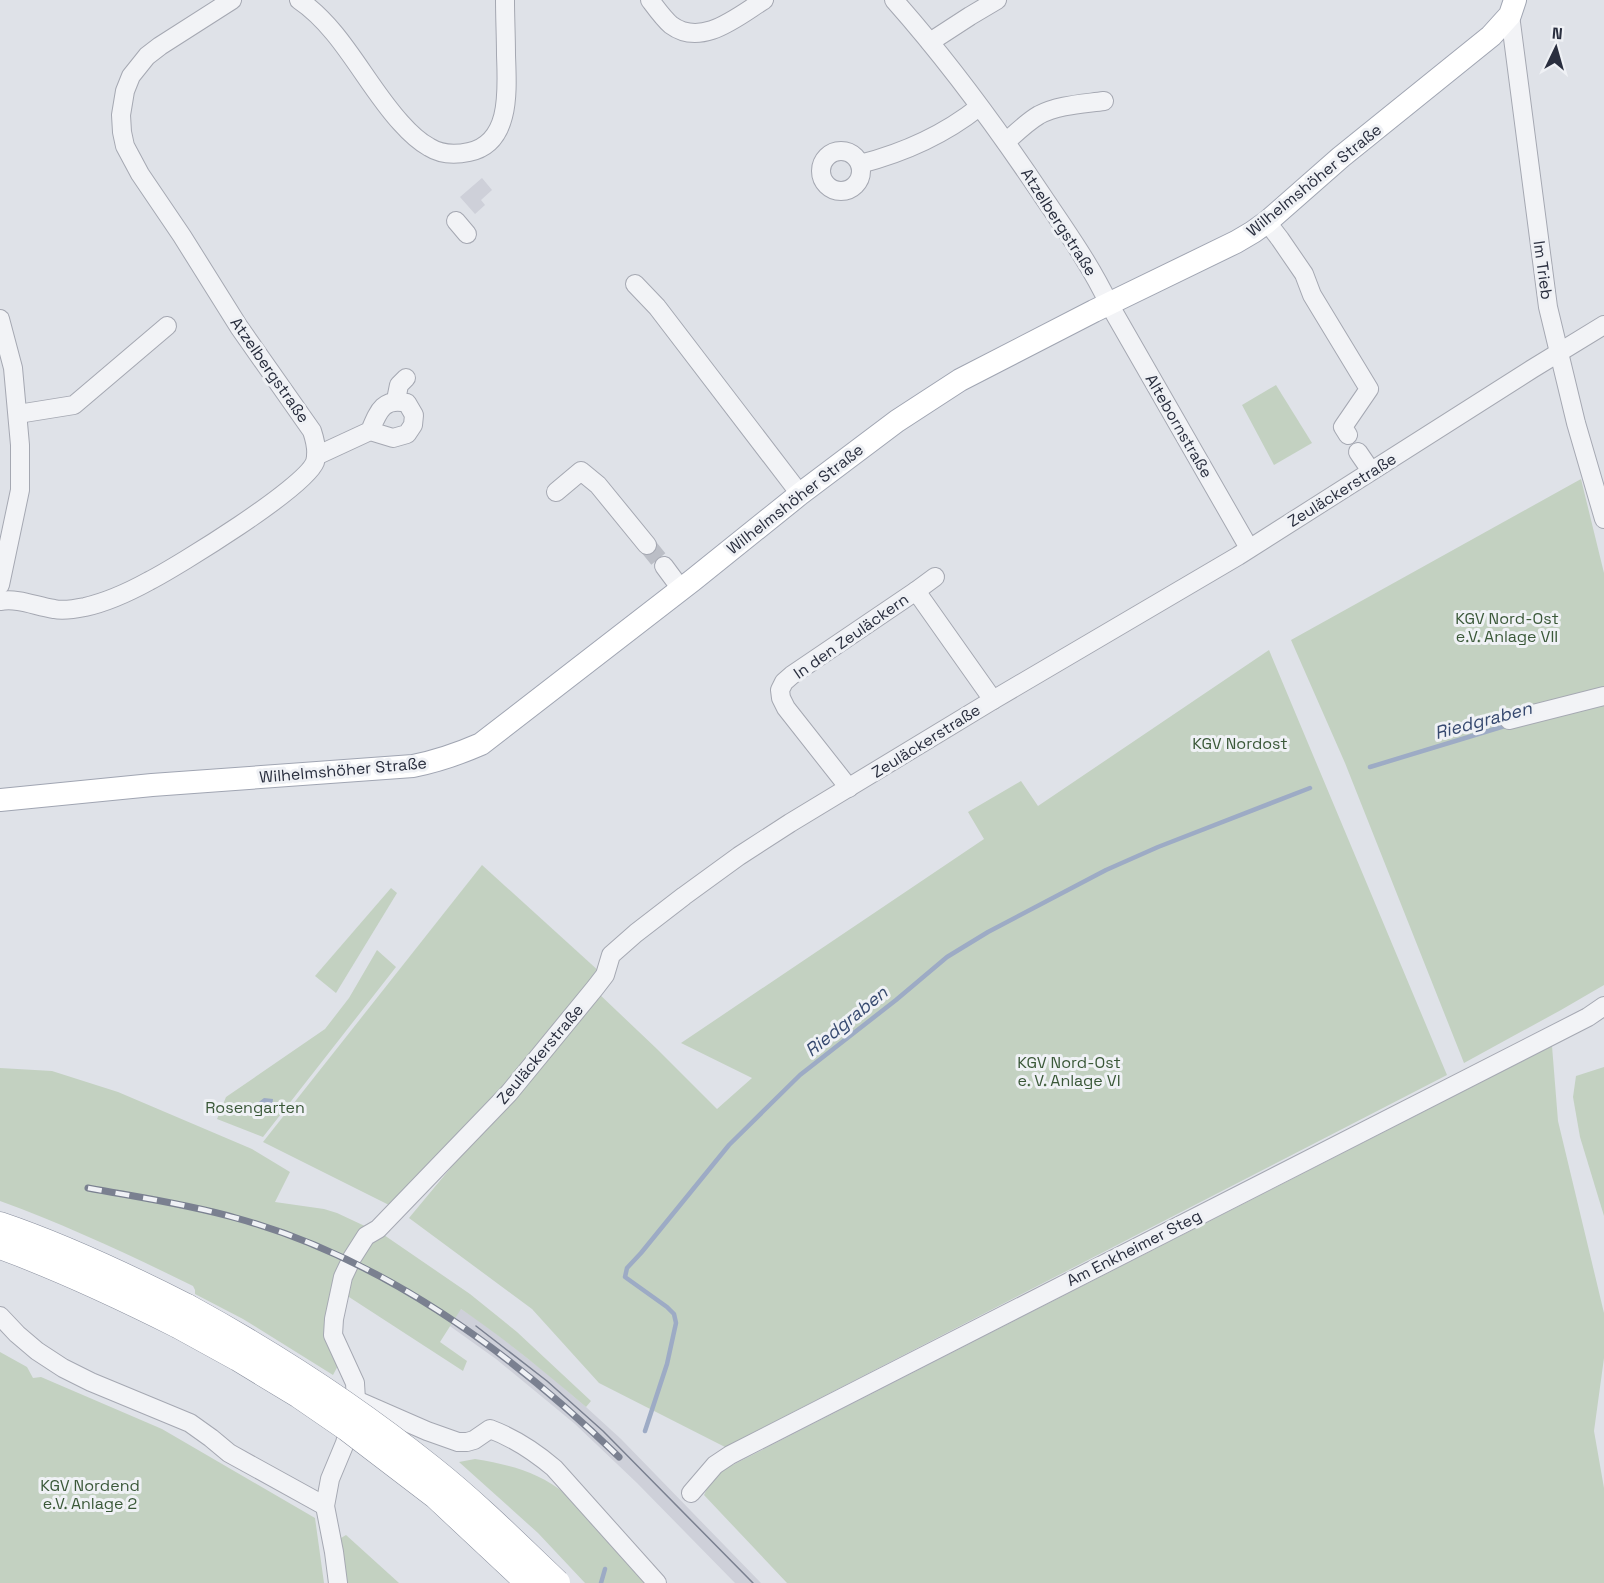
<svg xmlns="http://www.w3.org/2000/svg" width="1604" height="1583" font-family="'Space Grotesk',sans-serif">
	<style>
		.built { fill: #ced0d9 }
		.green { fill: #c3d1c1 }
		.water { fill: #9dabc5 }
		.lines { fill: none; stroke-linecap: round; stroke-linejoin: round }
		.stream { stroke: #9dabc5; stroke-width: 4.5 }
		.minor-tunnel { stroke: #bbbec6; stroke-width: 18; stroke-dasharray: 18 9; stroke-linecap: butt }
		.minor-casing { stroke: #a5a8b2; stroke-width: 20 }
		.major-casing { stroke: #a0a5b2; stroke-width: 24 }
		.highway-casing { stroke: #888e9d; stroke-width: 27 }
		.minor { stroke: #f2f3f6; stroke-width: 18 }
		.major { stroke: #fff; stroke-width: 22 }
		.highway { stroke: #fff; stroke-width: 26 }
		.tram { stroke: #7a8090; stroke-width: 1.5 }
		.rail-casing { stroke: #7a8090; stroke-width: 7 }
		.rail { stroke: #eff1f5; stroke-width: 4.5; stroke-dasharray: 14; stroke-linecap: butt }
		.highway-bridge-casing { stroke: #888e9d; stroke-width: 27; stroke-linecap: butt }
		.highway-bridge { stroke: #fff; stroke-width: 26 }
		.labels { text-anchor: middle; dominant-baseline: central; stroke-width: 6; stroke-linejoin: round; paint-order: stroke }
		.street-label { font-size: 16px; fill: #292e3e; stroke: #eff1f5 }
		.park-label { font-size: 16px; fill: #3a5838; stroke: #eff1f5 }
		.water-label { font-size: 18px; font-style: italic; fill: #36496f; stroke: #eff1f5 }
	</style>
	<rect width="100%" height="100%" fill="#dfe2e8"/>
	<g class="built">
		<polygon points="482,178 492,190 481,200 485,205 475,214 460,197"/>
		<polygon points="461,1309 485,1325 550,1376 586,1407 621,1439 761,1583 735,1583 637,1483 575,1424 496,1359 433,1314"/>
	</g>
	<g class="green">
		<polygon points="1276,385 1312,443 1274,465 1242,405"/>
		<polygon points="1581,479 1604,573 1604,985 1561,1010 1464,1063 1345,763 1291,640"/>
		<polygon points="1269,650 1447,1075 725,1447 599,1383 532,1309 409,1218 597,992 657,1049 717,1109 752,1078 681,1043 984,839 968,812 1021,781 1038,806"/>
		<polygon points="482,865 601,973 516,1077 389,1205 263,1142"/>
		<polygon points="391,888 397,893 336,993 315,976"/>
		<polygon points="377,950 396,967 263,1137 217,1119 226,1097 325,1029 349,998"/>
		<polygon points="1552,1046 1558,1121 1604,1313 1604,1358 1594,1431 1604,1488 1604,1583 787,1583 704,1495 713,1475"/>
		<polygon points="1604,1067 1604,1216 1580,1137 1573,1097 1576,1076"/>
		<path d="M0,1068l52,3 66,21 134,57 38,23 -15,30 49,7 13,4 47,22 86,59 47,38 74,69 -5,6c-40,-34 -81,-68 -125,-98l-21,33 27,19 -4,10 -114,-74 -18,-3 9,68 -7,13 -90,-56 -48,-25v-4l-2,-4c-63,-31 -127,-61 -193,-85z"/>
		<polygon points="0,1352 27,1367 33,1378 41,1377 162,1429 315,1518 324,1583 0,1583"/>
		<path d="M475,1459c35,6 62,12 91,35l82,89h-63l-47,-50 -79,-71z"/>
		<polygon points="346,1535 399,1583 345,1583 341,1538"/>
	</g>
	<polygon class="water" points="264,1098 273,1099 272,1108 264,1115 256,1114 255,1105"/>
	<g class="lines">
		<g class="stream">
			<polyline points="1370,767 1508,725"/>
			<polyline points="645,1431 667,1364 676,1323 674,1314 667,1307 625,1277 627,1268 641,1253 729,1145 800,1075 896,1000 947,957 988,932 1106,870 1158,847 1310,788"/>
			<polyline points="601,1583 605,1569"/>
		</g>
		<polyline class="minor-tunnel" points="647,545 664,566"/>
		<defs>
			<g id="minor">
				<path d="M299,0c43,29 67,85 102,123 8,9 17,18 28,24 11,7 26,8 40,5 43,-9 38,-64 37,-97 0,-18 -1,-37 -1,-55"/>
				<path d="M650,0c6,8 13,18 21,25 31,23 67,-9 93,-25"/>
				<path d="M894,0c55,62 104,129 150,198 23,34 47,68 65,106l140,244"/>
				<polyline points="1510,15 1548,307 1576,423 1604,519"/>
				<polyline points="930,42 970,16 997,0"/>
				<path d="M1006,142c11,-10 21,-20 33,-27 19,-10 43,-11 65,-14"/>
				<circle cx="841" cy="171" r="20"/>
				<path d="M860,164c43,-11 85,-30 119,-57"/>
				<polyline points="456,221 467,234"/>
				<polyline points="1267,222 1280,239 1304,274 1312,295 1369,389 1343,427 1348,435"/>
				<polyline points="635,284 657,307 800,494"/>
				<polyline points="0,319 13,368 20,445 20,490 0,585"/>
				<polyline points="396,400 399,385 406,378"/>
				<polyline points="18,414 74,405 167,326"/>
				<polyline points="1358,452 1371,471"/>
				<path d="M316,456l54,-25 23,7 14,-4 6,-9 1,-10 -7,-12c-24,-6 -29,9 -37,28"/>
				<polyline points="556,492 581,471 598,485 647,545"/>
				<polyline points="664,566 681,589"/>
				<polyline points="916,591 935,577"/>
				<path d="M0,601c19,-3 35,5 54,8 10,2 21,0 31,-2 22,-5 44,-15 64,-26 29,-15 156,-93 166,-119 3,-10 0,-22 -3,-31l-73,-104 -57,-91 -42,-62 -15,-28 -3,-14 -1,-17 4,-24 6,-15 16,-20 13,-10 72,-46"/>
				<polyline points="1509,720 1604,696"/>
				<polyline points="849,788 786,708 781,698 780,690 784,682 792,675 916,591 993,700"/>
				<polyline points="0,1316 17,1334 37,1351 63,1368 91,1382 190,1423 211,1438 229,1453 325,1506"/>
				<path d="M356,1400l71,31 31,11h9l7,-2 16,-11c24,9 44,22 64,39l103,115"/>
				<polyline points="691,1493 715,1465 730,1455 1588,1017 1604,1006"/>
				<polyline points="338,1583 334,1552 325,1506 330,1479 345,1443 356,1400 355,1383 333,1335 334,1319 343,1277 352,1258 366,1236 378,1229 509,1093 595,988 605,975 611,955 636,933 684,896 739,856 790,823 993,700 1238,556 1532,369 1604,325"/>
			</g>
			<path id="major" d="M0,800l152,-15 261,-19c25,-5 45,-12 68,-22l212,-164 107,-86 97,-73 63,-41 134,-69 142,-69 17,-10 14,-10 74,-65 150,-121 19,-21 5,-15"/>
			<g id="highway">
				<path d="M0,1225c65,22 126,51 187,82"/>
				<path d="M0,1246c61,22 120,50 178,79"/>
			</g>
		</defs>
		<use href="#minor" class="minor-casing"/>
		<use href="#major" class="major-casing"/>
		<use href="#highway" class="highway-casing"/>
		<use href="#minor" class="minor"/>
		<use href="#major" class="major"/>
		<use href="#highway" class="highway"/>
		<polyline class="tram" points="476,1326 547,1381 603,1431 753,1583"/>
		<defs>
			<path id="rail" d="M88,1188c49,9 99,16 148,30 147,40 275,134 383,239"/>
		</defs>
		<use href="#rail" class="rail-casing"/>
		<use href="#rail" class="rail"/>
		<defs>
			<g id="highway-bridge">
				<path d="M187,1307c86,47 168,100 245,162 44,35 84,75 125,114"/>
				<polyline points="178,1325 238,1358 299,1395 347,1428 436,1496 529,1583"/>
			</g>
		</defs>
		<use href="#highway-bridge" class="highway-bridge-casing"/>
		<use href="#highway-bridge" class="highway-bridge"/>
	</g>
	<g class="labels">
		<g class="street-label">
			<text transform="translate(1314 180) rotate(-39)">Wilhelmshöher Straße</text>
			<text transform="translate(1059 222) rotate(57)">Atzelbergstraße</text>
			<text transform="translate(1543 270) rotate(82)">Im Trieb</text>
			<text transform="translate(270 370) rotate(55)">Atzelbergstraße</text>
			<text transform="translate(1179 426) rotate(60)">Altebornstraße</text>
			<text transform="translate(1342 490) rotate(-32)">Zeuläckerstraße</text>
			<text transform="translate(795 499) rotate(-38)">Wilhelmshöher Straße</text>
			<text transform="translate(851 636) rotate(-35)">In den Zeuläckern</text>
			<text transform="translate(926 741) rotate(-32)">Zeuläckerstraße</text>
			<text transform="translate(343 770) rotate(-5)">Wilhelmshöher Straße</text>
			<text transform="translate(540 1054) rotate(-50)">Zeuläckerstraße</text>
			<text transform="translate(1134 1248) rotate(-27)">Am Enkheimer Steg</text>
		</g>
		<g class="park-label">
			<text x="1507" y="618">KGV Nord-Ost<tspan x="1507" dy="18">e.V. Anlage VII</tspan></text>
			<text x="1240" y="743">KGV Nordost</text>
			<text x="1069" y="1062">KGV Nord-Ost<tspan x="1069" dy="18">e. V. Anlage VI</tspan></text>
			<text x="255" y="1107">Rosengarten</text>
			<text x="90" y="1485">KGV Nordend<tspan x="90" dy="18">e.V. Anlage 2</tspan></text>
		</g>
		<g class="water-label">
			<text transform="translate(1483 720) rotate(-15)">Riedgraben</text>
			<text transform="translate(846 1021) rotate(-39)">Riedgraben</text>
		</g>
	</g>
	<g transform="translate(1556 48) rotate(5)" stroke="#eff1f5" stroke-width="4.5" paint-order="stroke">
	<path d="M0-4.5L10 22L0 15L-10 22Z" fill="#292e3e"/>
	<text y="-9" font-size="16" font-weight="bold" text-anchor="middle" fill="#292e3e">N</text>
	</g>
</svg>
